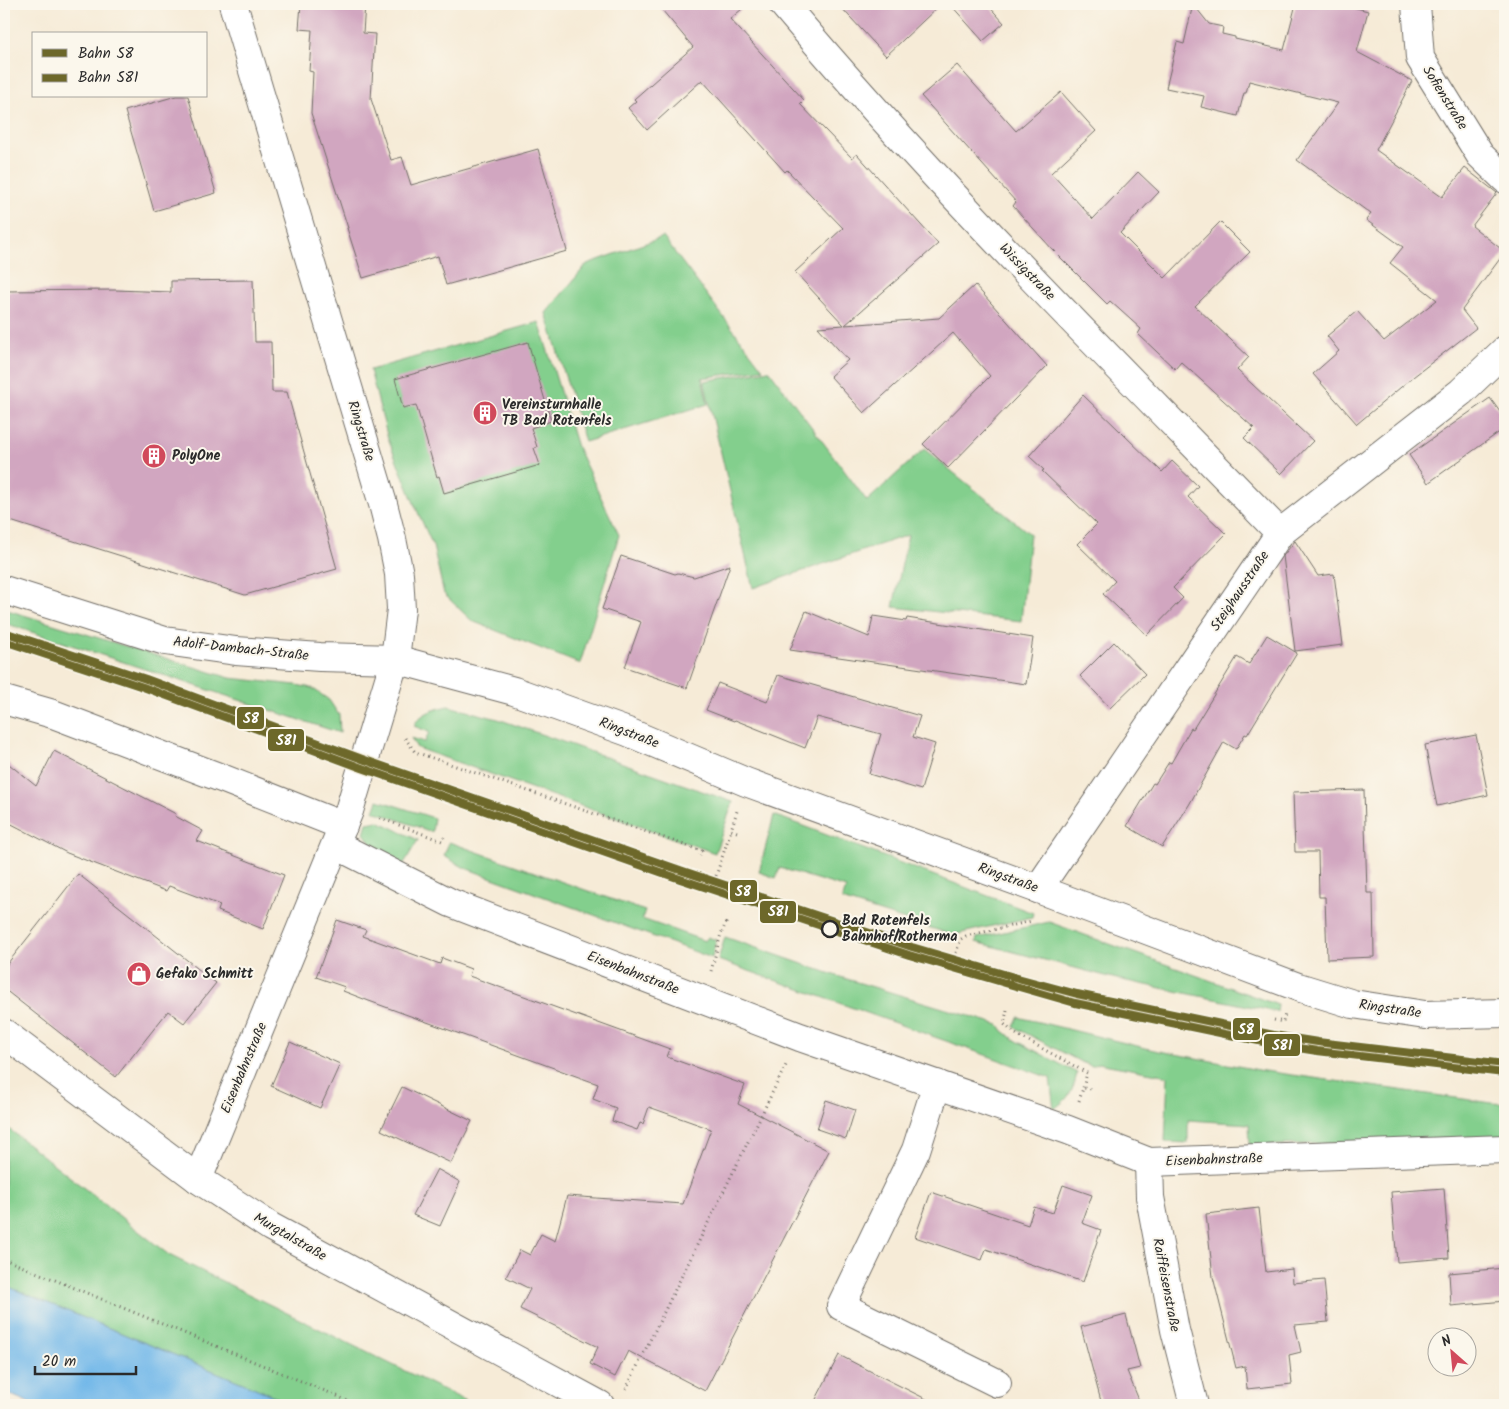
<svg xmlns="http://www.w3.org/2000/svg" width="1509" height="1409" font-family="Kalam,sans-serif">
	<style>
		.green { fill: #83cf8d; stroke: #577d5c }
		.water { fill: #72b8e9; stroke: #4e728a }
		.building { fill: #d1a6c0 }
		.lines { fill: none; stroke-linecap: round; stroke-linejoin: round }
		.minor-casing { stroke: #726e67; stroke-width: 30 }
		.path { stroke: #726e67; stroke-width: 3; stroke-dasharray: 1 4; stroke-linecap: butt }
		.minor { stroke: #fff; stroke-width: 28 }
		.rail-1-casing { stroke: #fbf7ec; stroke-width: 11 }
		.rail-2-casing { stroke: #fbf7ec; stroke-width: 11 }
		.rail-1 { stroke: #6d682a; stroke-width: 8 }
		.rail-2 { stroke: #6d682a; stroke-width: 8 }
		.stop-dot { fill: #fbf7ec; stroke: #2b2b2b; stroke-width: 2.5 }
		.labels { text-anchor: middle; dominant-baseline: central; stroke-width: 4; stroke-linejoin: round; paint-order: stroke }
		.street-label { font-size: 14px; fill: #2b2b2b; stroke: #fbf7ec }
		.poi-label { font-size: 14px; font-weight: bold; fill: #2b2b2b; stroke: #fbf7ec; text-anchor: start }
		.stop-label { font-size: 14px; font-weight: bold; fill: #2b2b2b; stroke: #fbf7ec; text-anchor: start }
		.line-badge { stroke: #fbf7ec; stroke-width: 2 }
		.badge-label { font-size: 14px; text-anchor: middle; font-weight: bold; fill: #fff }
	</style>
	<rect width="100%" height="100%" fill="#fbf7ec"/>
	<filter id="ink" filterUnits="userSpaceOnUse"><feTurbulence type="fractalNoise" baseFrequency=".02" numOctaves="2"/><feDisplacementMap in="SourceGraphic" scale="10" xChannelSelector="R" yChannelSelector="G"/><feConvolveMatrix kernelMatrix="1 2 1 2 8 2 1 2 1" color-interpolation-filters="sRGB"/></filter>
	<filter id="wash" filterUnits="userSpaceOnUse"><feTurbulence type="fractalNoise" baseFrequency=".0096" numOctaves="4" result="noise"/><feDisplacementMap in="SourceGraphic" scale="20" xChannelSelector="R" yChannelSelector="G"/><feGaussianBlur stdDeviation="1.12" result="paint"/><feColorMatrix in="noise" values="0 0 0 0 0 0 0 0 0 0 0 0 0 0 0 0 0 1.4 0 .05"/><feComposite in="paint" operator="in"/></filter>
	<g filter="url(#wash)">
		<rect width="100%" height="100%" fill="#f6ebd7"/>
		<g class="green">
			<polygon points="663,237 763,369 702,378 708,404 585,442 546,313 587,264"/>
			<polygon points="539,322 577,447 619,535 580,664 472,621 444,594 433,546 416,508 388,439 370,370"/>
			<polygon points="769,370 867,501 924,449 1030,534 1021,621 893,607 908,535 753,588 704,381"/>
			<polygon points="4,609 230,678 296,685 312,688 329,700 339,715 340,733 4,623"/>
			<path d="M448,706l50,13 235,83 -18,51 -298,-105 -6,-10 14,4 4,-10 -15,-6c5,-13 22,-17 34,-20z"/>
			<polygon points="378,800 434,818 432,832 374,811"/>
			<polygon points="774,815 1033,913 1032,917 953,935 842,900 846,888 780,868 776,878 759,872"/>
			<polygon points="378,821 418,840 403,865 377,853 364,833 367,823"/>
			<polygon points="449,842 645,911 642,919 705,941 708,937 716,940 712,958 465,868 444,856"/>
			<polygon points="1049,922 1278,1005 1277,1012 1117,979 976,942 977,938"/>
			<path d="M725,937l112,39 162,49 4,6 14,10 60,32c-4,19 -8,25 -23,36l-4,-31 -332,-118z"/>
			<polygon points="1018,1017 1154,1050 1264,1071 1492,1103 1505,1104 1505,1137 1250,1146 1249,1124 1188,1120 1188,1143 1165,1142 1168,1076 1098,1063 1092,1066 1081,1062 1014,1027"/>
			<polygon points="4,1125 169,1255 474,1405 291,1405 267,1393 4,1285"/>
		</g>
		<polygon class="water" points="4,1285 267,1393 291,1405 35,1405 4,1392"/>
		<g id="blocks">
			<g class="building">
				<polygon points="301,4 365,4 363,33 375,34 371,99 391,160 402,157 411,185 538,149 567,251 446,285 438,256 363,278 347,228 348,228 311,113 313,72 309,71 312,30 299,29"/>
				<polygon points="657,4 748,4 730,19 804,100 800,104 852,158 857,154 938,244 845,325 939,318 975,285 1047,366 948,468 923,444 990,376 953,333 864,413 830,376 848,360 818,327 844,325 795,272 843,228 787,170 785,172 702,80 647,130 628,108 636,101 634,99 693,47"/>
				<polygon points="838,4 941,4 886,56"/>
				<polygon points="950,4 987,4 1004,23 983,41"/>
				<polygon points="1193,4 1209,24 1223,27 1222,34 1235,37 1235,39 1284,50 1296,4 1341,4 1368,11 1357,52 1412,81 1376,150 1442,197 1465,168 1497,193 1472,226 1505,252 1462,310 1476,328 1413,377 1357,424 1313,374 1339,351 1327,336 1357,311 1384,341 1437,300 1390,263 1403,247 1366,220 1371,214 1297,160 1338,103 1249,81 1246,93 1244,93 1238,116 1201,107 1204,96 1166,88 1177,42 1184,44"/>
				<polygon points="957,65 1016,131 1061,92 1095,130 1096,131 1051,173 1093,219 1138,172 1159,192 1120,233 1165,278 1220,222 1250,252 1195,306 1249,357 1237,370 1313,441 1281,474 1244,438 1254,428 1181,362 1175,369 1138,334 1141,329 1110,301 1107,304 1053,250 1013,206 1016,202 921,96"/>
				<polygon points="176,96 188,96 216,193 154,211 125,111"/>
				<polygon points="253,280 255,342 271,342 272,392 287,392 337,569 245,595 4,519 4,291 115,290 171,292 171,281"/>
				<polygon points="528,342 551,421 531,428 537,447 534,448 540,465 444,493 439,476 437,477 416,405 403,408 395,379"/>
				<polygon points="1083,395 1162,472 1172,461 1198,486 1188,497 1226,534 1173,588 1183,598 1147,635 1103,594 1115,581 1077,544 1097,524 1042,471 1044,470 1029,456"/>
				<polygon points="1490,398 1505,419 1505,428 1428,483 1409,455"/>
				<polygon points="1295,541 1318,576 1334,574 1343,645 1295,651 1283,556"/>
				<polygon points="621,556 675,574 678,573 694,577 730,565 687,688 625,667 641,622 602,609"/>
				<polygon points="806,611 869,637 873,616 906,621 907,618 1033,638 1026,684 790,650"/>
				<polygon points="1267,635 1297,653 1247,735 1245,734 1236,749 1224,742 1189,805 1162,847 1127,826 1153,783 1155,784 1169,762 1171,763 1191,728 1193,729 1237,657 1249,664"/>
				<polygon points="1114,642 1145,674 1110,708 1080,676"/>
				<polygon points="778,675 920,716 913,737 935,744 921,790 869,774 881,734 817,717 805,748 735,720 734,721 706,710 718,683 767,702"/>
				<polygon points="1476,735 1488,795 1437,806 1425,745"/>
				<polygon points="54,751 176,814 175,816 203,831 197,841 284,875 263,929 218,911 220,905 169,886 166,891 67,853 4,820 4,760 36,786"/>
				<polygon points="1364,790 1367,893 1373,893 1374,957 1327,959 1325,897 1319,897 1318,852 1295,852 1293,792"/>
				<polygon points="78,874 216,983 184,1023 168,1011 116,1077 4,989 4,968"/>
				<polygon points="337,920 366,930 363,936 440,964 442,958 471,969 469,976 670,1049 667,1057 745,1085 738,1104 829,1151 705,1391 628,1351 615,1377 590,1364 598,1347 520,1309 530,1289 506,1277 520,1250 530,1255 541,1234 555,1241 567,1196 683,1204 711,1129 649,1107 643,1124 640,1123 637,1130 612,1121 616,1108 593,1099 598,1084 369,1001 343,991 345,987 316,977"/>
				<polygon points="290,1042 340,1064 320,1108 271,1086"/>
				<polygon points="402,1087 472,1121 451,1163 381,1130"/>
				<polygon points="826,1100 855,1110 846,1139 817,1129"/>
				<polygon points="437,1169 460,1182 440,1226 413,1215"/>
				<polygon points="1063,1185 1092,1195 1082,1223 1101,1230 1083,1282 986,1249 982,1260 915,1237 931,1192 1028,1225 1034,1207 1053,1213"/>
				<polygon points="1444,1188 1449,1258 1397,1262 1391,1192"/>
				<polygon points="1259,1208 1266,1272 1292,1269 1293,1283 1324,1280 1328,1322 1295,1325 1301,1352 1289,1355 1292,1384 1247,1389 1245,1366 1236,1368 1213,1277 1206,1214"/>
				<polygon points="1505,1268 1505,1301 1451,1306 1449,1273"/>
				<polygon points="1126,1315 1140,1368 1127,1371 1141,1405 1102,1405 1081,1327"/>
				<polygon points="839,1355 870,1371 938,1405 813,1405"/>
			</g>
		</g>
	</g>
	<g filter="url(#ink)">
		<use href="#blocks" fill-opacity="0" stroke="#726e67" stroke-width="1"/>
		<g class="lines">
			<defs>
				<g id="minor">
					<path d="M783,4c156,185 328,355 497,529"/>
					<polyline points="1416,4 1420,58 1480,155 1505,179"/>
					<polyline points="4,590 165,641 236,651 320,657 395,659 514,691 628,732 746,782 1038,889 1298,987 1353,1004 1425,1015 1505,1013"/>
					<polyline points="4,700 53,714 224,779 343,826"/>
					<polyline points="336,845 451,903 800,1037 1068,1130 1149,1162 1505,1149"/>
					<polyline points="1038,889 1280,533 1461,392 1505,350"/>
					<polyline points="4,1033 198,1179 271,1227 600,1405"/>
					<polyline points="937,1084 916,1150 841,1306 997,1383"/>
					<polyline points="1149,1162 1150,1197 1175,1330 1194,1405"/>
					<polyline points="198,1179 349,811 395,659 401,609 399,574 392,539 383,504 233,4"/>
				</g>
			</defs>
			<use href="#minor" class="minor-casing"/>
			<g class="path">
				<polyline points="405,738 415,752 702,851 700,855"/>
				<polyline points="380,818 442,841 444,837"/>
				<polyline points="737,832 731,830 737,811"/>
				<polyline points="716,876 731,830"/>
				<polyline points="956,953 961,939 966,936 1032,921"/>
				<polyline points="711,971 721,934 727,921"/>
				<polyline points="1007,1010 1004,1024 1014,1033 1087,1073 1083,1088"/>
				<polyline points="1274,1020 1283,1022 1285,1014"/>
				<polyline points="1079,1101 1083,1088 1093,1089"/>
				<polyline points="4,1259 335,1395 356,1405"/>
				<polyline points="626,1389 786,1065"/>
			</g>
			<use href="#minor" class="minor"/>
			<defs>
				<polyline id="rail-1" points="4,632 146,679 365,760 683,871 912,947 1014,977 1077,994 1274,1035 1318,1042 1505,1064"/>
				<polyline id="rail-2" points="4,641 143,687 362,768 680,879 909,955 1012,985 1075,1003 1273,1044 1317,1051 1504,1073"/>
			</defs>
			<use href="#rail-1" class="rail-1-casing"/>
			<use href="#rail-2" class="rail-2-casing"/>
			<use href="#rail-1" class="rail-1"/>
			<use href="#rail-2" class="rail-2"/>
		</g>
	</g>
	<defs>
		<symbol id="building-disc" viewBox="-11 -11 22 22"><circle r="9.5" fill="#d1495b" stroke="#fbf7ec"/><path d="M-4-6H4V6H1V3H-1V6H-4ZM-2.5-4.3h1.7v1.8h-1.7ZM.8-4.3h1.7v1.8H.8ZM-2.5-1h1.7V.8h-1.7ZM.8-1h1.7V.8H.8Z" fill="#fff"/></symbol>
		<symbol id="shop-disc" viewBox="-11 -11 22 22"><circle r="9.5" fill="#d1495b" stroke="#fbf7ec"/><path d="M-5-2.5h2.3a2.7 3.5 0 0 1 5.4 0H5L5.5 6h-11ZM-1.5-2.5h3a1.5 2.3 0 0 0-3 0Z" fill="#fff"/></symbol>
	</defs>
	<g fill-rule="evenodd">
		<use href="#building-disc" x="471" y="399" width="28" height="28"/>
		<use href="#building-disc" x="140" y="442" width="28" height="28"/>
		<use href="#shop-disc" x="125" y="960" width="28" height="28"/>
	</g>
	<circle class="stop-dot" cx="830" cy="929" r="8"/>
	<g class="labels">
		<g class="street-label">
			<text transform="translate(1445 98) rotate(58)">Sofienstraße</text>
			<text transform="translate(1027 272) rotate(46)">Wissigstraße</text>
			<text transform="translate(361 431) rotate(73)">Ringstraße</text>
			<text transform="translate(1240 591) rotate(-56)">Steighausstraße</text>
			<text transform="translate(241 649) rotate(6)">Adolf-Dambach-Straße</text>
			<text transform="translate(629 733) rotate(21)">Ringstraße</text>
			<text transform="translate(1008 878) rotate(20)">Ringstraße</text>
			<text transform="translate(633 973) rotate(21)">Eisenbahnstraße</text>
			<text transform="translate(1390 1009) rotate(8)">Ringstraße</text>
			<text transform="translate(244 1068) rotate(-67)">Eisenbahnstraße</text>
			<text transform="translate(1214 1160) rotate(-2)">Eisenbahnstraße</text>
			<text transform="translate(290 1237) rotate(30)">Murgtalstraße</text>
			<text transform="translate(1166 1285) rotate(79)">Raiffeisenstraße</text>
		</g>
		<g class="poi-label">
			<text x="502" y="405">Vereinsturnhalle<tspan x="502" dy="16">TB Bad Rotenfels</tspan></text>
			<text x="172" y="456">PolyOne</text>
			<text x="156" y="974">Gefako Schmitt</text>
		</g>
		<g class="stop-label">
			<text x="842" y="921">Bad Rotenfels<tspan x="842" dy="16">Bahnhof/Rotherma</tspan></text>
		</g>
	</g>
	<g class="line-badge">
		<rect x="236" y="706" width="29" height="24" rx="5" fill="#6d682a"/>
		<rect x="267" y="728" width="38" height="24" rx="5" fill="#6d682a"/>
		<rect x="729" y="879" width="29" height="24" rx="5" fill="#6d682a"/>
		<rect x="759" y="900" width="38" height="24" rx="5" fill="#6d682a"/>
		<rect x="1232" y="1017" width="29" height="24" rx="5" fill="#6d682a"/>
		<rect x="1263" y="1033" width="38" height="24" rx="5" fill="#6d682a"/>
	</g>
	<g class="badge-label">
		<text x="251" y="723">S8</text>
		<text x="286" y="745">S81</text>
		<text x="743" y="896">S8</text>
		<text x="778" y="916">S81</text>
		<text x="1246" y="1034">S8</text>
		<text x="1282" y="1050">S81</text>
	</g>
	<rect width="1509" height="1409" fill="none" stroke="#fbf7ec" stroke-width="20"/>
	<rect x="32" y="32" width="175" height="65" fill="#fbf7ec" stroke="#a8a59f"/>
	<rect x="42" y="49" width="25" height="8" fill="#6d682a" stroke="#a8a59f"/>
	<text x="78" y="58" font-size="15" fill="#2b2b2b">Bahn S8</text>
	<rect x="42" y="74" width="25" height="8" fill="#6d682a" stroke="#a8a59f"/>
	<text x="78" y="82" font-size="15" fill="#2b2b2b">Bahn S81</text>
	<g transform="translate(1452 1352) rotate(333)"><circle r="24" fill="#fbf7ec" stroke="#a8a59f"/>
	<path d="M0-4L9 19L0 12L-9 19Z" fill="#d1495b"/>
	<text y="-8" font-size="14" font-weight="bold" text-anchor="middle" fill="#2b2b2b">N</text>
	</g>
	<path d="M35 1366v8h101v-8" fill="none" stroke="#2b2b2b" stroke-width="2.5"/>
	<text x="42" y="1366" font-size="15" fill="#2b2b2b" stroke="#fbf7ec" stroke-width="4" paint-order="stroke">20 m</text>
</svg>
